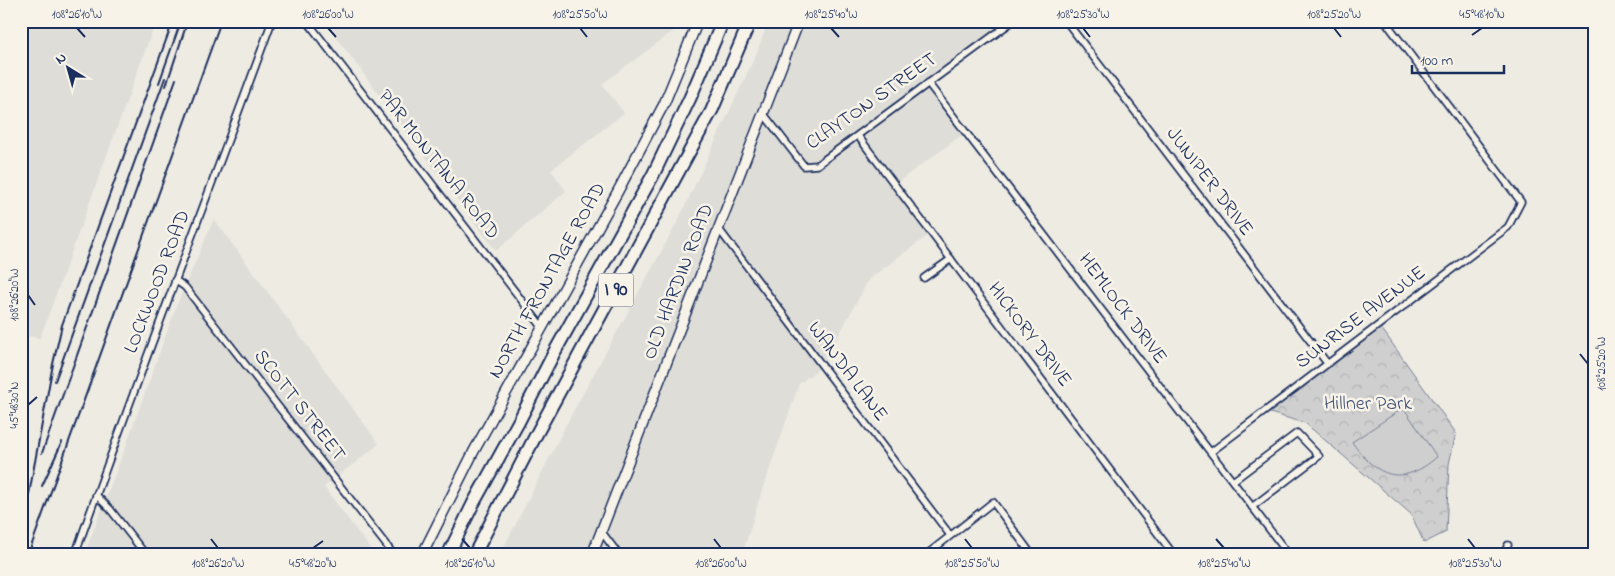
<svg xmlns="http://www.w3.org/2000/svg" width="1615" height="576" font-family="'Indie Flower',sans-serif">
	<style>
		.built { fill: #deddd8 }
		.forest { fill: url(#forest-crowns); stroke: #757f96 }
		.pitch { fill: #cfcfcf; stroke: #757f96 }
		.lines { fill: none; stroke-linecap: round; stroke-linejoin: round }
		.street-casing { stroke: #1b2f5e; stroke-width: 9 }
		.secondary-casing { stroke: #1b2f5e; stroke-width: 12 }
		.highway-casing { stroke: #1b2f5e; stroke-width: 15 }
		.street { stroke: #f7f3e8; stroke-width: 5.5 }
		.secondary { stroke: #f7f3e8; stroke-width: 9 }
		.highway { stroke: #f7f3e8; stroke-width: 11 }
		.rail { stroke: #1b2f5e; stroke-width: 2 }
		.ticks { fill: none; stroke: #1b2f5e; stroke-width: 2 }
		.labels { text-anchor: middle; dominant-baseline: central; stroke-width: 5; stroke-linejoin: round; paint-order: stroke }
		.shield { fill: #f7f3e8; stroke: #5d6a87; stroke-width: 1 }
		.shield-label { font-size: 19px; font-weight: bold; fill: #1b2f5e }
		.street-label { font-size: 20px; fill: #1b2f5e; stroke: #f7f3e8 }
		.park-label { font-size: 20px; fill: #3f4f75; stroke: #f7f3e8 }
		.neatline { fill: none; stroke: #1b2f5e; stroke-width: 2 }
		.ticks-label { font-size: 12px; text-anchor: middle; fill: #1b2f5e }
	</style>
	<defs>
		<pattern id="forest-crowns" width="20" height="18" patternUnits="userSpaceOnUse" patternTransform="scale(1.25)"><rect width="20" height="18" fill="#cfcfcf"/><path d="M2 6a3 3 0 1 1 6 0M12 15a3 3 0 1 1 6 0" fill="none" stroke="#b1b2b4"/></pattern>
	</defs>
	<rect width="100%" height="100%" fill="#eeebe2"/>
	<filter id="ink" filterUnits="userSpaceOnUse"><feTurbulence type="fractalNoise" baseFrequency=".02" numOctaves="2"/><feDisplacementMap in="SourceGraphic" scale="10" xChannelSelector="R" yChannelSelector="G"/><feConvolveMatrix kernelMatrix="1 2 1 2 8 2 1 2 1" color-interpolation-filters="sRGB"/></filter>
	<g filter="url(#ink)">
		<g class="built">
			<polygon points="21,21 156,21 40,338 21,335"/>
			<polygon points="324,21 682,21 680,26 602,84 624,113 551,170 566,191 496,251"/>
			<polygon points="768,21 1013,21 929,83 966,132 895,184 931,233 869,279 822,366 799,384 760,497 742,555 500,555 568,421 679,219 758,50"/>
			<polygon points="214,219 379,444 324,487 375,555 84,555 125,448 176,307"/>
		</g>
		<polygon class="forest" points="1379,325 1456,433 1449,464 1446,532 1424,543 1411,514 1305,423 1263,411"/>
		<path class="pitch" d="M1400,410h5l32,47c-35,30 -60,21 -85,-15z"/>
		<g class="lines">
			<defs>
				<g id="street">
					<polyline points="307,21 543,328"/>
					<polyline points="1066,21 1327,363"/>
					<polyline points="928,83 1289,555"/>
					<polyline points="763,113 804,166 817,165 1013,21"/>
					<polyline points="858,136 1174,555"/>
					<polyline points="718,228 950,535"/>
					<polyline points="924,278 951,259"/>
					<polyline points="175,280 185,287 394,555"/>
					<polyline points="1211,452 1508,227 1521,202 1385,21"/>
					<polyline points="1233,481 1297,433 1319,456 1252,507"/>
					<polyline points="96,495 110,509 146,555"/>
					<polyline points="601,531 619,555"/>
					<path d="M75,555c63,-179 132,-356 197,-534"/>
					<polyline points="926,555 993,502 1032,555"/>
					<polyline points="1503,555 1508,545"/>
				</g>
				<g id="secondary">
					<polyline points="422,555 474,451 618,191 664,104 698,21"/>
					<polyline points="592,555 799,21"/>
				</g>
				<g id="highway">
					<polyline points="448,555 473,504 519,421 554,353 653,175 690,98 723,21"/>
					<polyline points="474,555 537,433 712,110 750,21"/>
				</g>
			</defs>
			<use href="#street" class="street-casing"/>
			<use href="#secondary" class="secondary-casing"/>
			<use href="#highway" class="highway-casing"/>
			<use href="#street" class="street"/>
			<use href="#secondary" class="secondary"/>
			<use href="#highway" class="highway"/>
			<g class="rail">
				<polyline points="159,83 180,24"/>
				<polyline points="166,86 186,26"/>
				<polyline points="55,381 165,78"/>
				<polyline points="42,453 176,79"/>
				<polyline points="42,486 62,442"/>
				<polyline points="22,532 53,364 62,325 173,21"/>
				<polyline points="28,555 221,21"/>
			</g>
		</g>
	</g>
	<path class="ticks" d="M77,28l8,9M328,28l8,9M580,28l7,9M831,28l8,9M1083,28l7,9M1334,28l7,9M1472,35l10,-7M28,295l7,10M1580,354l8,10M28,405l9,-8M211,539l7,9M462,539l8,9M714,539l7,9M965,539l7,9M1216,539l8,9M1468,539l7,9M313,548l10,-7"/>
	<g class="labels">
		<rect class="shield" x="598.5" y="273.5" width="35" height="33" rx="4"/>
		<g class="shield-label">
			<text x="616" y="290">I 90</text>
		</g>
		<g class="street-label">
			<text transform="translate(872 102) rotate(-35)">CLAYTON STREET</text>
			<text transform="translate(438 165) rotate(52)">PAR MONTANA ROAD</text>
			<text transform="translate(1209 182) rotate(53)">JUNIPER DRIVE</text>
			<text transform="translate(548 281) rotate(-61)">NORTH FRONTAGE ROAD</text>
			<text transform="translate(158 282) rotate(-69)">LOCKWOOD ROAD</text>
			<text transform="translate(679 282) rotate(-69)">OLD HARDIN ROAD</text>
			<text transform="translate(1122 309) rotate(53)">HEMLOCK DRIVE</text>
			<text transform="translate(1361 318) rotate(-37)">SUNRISE AVENUE</text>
			<text transform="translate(1029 335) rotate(53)">HICKORY DRIVE</text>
			<text transform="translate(847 372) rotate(53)">WANDA LANE</text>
			<text transform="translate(299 406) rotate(52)">SCOTT STREET</text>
		</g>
		<g class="park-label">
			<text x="1368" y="404">Hillner Park</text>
		</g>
	</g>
	<rect width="1615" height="576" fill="none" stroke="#f7f3e8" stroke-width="55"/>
	<g transform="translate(68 68) rotate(323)" stroke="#f7f3e8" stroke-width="4" paint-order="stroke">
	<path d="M0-4L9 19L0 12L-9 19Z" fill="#1b2f5e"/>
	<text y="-8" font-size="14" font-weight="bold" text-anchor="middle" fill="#1b2f5e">N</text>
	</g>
	<path d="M1412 65v8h92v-8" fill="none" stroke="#1b2f5e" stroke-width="2.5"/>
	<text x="1420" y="65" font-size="15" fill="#1b2f5e" stroke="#f7f3e8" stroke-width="4" paint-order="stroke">100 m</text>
	<rect x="28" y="28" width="1560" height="520" class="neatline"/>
	<g class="ticks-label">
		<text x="77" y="18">108°26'10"W</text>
		<text x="328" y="18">108°26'00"W</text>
		<text x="580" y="18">108°25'50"W</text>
		<text x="831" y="18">108°25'40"W</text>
		<text x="1083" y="18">108°25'30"W</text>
		<text x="1334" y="18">108°25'20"W</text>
		<text x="1482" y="18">45°48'10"N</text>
		<text transform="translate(14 295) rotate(-90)" y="4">108°26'20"W</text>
		<text transform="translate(1601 364) rotate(-90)" y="4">108°25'20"W</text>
		<text transform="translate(14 405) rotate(-90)" y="4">45°48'30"N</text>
		<text x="218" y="567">108°26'20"W</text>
		<text x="313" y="567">45°48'20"N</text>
		<text x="470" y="567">108°26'10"W</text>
		<text x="721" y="567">108°26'00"W</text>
		<text x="972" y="567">108°25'50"W</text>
		<text x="1224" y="567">108°25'40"W</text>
		<text x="1475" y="567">108°25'30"W</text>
	</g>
</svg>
